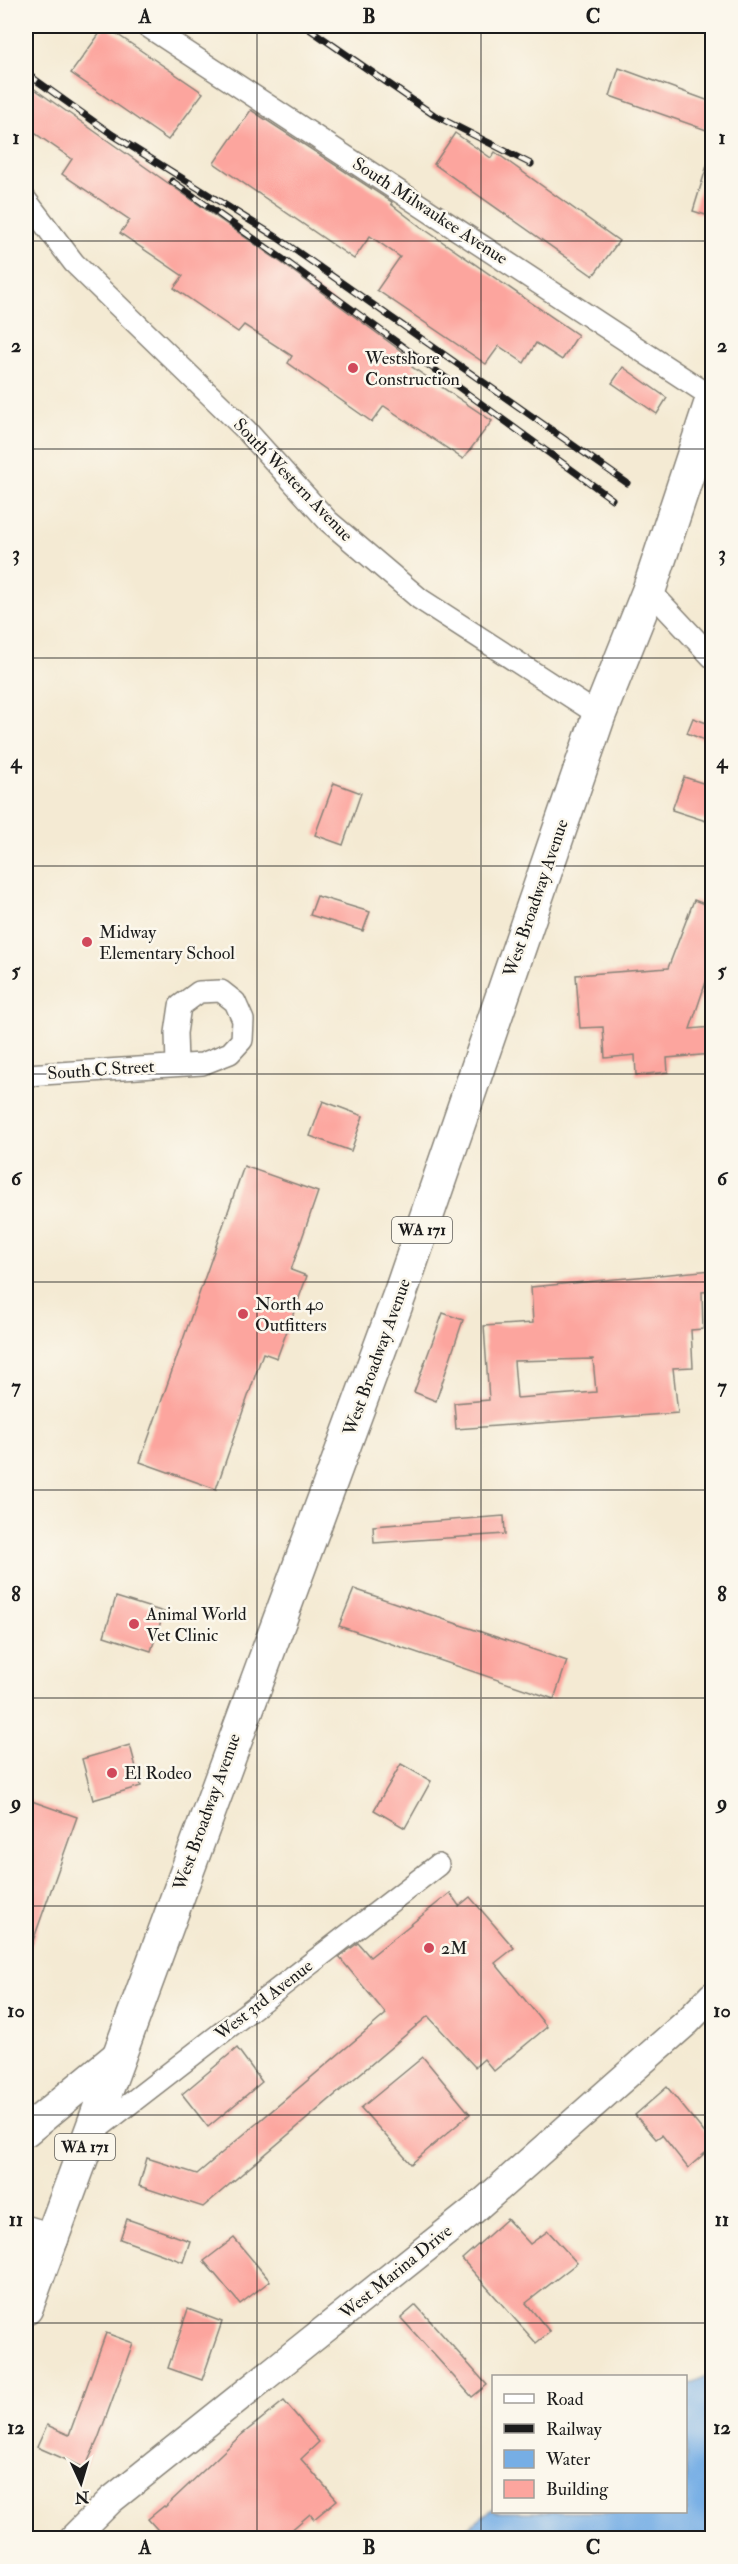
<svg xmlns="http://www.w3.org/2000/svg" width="738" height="2564" font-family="'IM FELL Double Pica',serif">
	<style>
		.water { fill: #76aee5; stroke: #496580; stroke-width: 1.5 }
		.building { fill: #fca59e; fill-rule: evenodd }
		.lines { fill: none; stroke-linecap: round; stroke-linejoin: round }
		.minor-casing { stroke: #888378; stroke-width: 24 }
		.tertiary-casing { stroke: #888378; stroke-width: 30 }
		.secondary-casing { stroke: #888378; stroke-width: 33 }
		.primary-casing { stroke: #888378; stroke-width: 36 }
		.minor { stroke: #fff; stroke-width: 21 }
		.tertiary { stroke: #fff; stroke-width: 27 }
		.secondary { stroke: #fff; stroke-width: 30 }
		.primary { stroke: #fff; stroke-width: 33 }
		.rail-casing { stroke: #1c1c1c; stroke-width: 7 }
		.rail { stroke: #fbf7ec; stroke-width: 4.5; stroke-dasharray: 14; stroke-linecap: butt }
		.grid { fill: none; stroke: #1c1c1c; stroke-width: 1.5; stroke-opacity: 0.55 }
		.poi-dot { fill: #d1495b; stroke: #fbf7ec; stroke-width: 2 }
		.labels { text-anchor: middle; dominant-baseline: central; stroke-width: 5; stroke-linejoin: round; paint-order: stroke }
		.shield { fill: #fbf7ec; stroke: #5f5e5a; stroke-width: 1.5 }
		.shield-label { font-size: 16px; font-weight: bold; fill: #1c1c1c }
		.street-label { font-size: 18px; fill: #1c1c1c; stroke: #fbf7ec }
		.poi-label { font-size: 18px; fill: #1c1c1c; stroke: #fbf7ec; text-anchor: start }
		.neatline { fill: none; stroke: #1c1c1c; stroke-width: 2 }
		.grid-label { font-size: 20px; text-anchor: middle; font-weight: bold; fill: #1c1c1c }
	</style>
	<rect width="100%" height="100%" fill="#fbf7ec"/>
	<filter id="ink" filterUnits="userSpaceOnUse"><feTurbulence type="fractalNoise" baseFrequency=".0167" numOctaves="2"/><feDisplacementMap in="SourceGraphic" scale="12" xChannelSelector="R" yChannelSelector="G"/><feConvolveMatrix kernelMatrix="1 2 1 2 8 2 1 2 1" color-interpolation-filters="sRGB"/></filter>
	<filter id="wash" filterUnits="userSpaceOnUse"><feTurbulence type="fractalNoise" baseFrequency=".008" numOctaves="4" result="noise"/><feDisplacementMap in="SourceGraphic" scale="24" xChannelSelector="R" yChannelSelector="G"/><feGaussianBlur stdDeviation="1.35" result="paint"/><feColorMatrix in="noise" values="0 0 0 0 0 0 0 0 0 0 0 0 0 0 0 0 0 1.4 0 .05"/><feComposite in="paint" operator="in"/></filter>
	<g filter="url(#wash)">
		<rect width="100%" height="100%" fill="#f4ead3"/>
		<polygon class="water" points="712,2374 712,2538 455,2538 493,2508 494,2512 686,2512 686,2385"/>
		<g id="blocks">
			<g class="building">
				<polygon points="105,26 203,93 168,140 71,73"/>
				<polygon points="619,68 712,102 712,132 610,96"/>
				<polygon points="26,83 286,266 416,362 412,367 492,421 463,459 384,406 372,422 288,363 292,356 244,325 238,332 174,288 183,276 120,233 130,220 62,174 72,159 26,127"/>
				<polygon points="251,110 392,202 391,204 421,227 578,335 562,360 536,343 524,363 499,346 486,364 377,290 400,257 370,236 354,259 214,163"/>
				<polygon points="455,133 491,158 495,152 619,241 593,276 434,164"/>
				<polygon points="709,159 712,160 712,217 693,211"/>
				<polygon points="623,367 667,398 657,414 612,383"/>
				<polygon points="693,718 712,725 707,741 687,733"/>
				<polygon points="684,777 712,786 712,823 672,810"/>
				<polygon points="334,783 361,793 343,845 315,835"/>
				<polygon points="317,896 370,912 363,931 310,915"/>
				<polygon points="694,900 712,907 712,964 690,1029 712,1027 712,1054 667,1058 668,1072 636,1075 635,1055 605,1058 603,1027 580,1028 576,975 668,968"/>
				<polygon points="323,1101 363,1116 351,1151 310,1136"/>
				<polygon points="244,1166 318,1192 291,1270 307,1276 277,1358 263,1353 216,1489 140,1462"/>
				<path d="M712,1270v21l-10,1 1,37 -12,1 2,37 -20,1 5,45 -222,16 -2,-26 35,-3 -5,-74 49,-3 -2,-36zM593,1359l3,33 -79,6 -3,-37z"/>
				<polygon points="443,1313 463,1320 436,1401 414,1392"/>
				<polygon points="504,1516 505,1534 374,1543 373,1526"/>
				<polygon points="354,1589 567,1661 554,1699 339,1626"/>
				<polygon points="116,1597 164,1612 151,1651 104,1636"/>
				<polygon points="130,1745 141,1786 93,1800 82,1759"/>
				<polygon points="401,1764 431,1781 405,1828 374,1810"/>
				<polygon points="26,1799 77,1817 28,1955 26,1955"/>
				<polygon points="450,1893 459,1906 470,1897 514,1948 495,1963 547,2027 494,2071 484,2059 475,2067 428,2016 203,2207 139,2186 147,2158 197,2174 386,2014 339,1957 358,1943 370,1957"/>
				<polygon points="237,2048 262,2082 208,2127 182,2094"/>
				<polygon points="423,2057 470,2114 411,2164 361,2108"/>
				<polygon points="667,2087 712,2142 712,2147 688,2168 662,2135 656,2139 635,2115"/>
				<polygon points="127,2219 190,2241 183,2262 120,2239"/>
				<polygon points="507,2219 530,2244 548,2231 577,2263 526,2303 550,2332 536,2343 462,2259"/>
				<polygon points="234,2238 270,2281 240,2304 204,2261"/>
				<polygon points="416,2305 487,2385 472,2397 401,2318"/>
				<polygon points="188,2309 222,2322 202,2380 168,2368"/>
				<polygon points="106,2333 133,2343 98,2439 85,2468 37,2447 47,2425 69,2435"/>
				<polygon points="284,2401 319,2442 301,2459 337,2500 314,2519 310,2514 282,2538 165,2538 148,2519 164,2506 165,2507 240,2436"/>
			</g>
		</g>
	</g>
	<g filter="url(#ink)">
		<use href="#blocks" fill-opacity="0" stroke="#888378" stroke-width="1.5"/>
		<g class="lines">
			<defs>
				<g id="minor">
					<polyline points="147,26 712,397"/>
					<polyline points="26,200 74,263 246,430 328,521 420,599 599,715"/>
					<polyline points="649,590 712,657"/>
					<polyline points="26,1075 202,1064 230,1053 242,1040 243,1020 235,1002 221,991 199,992 180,1006 176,1033 177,1064"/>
					<polyline points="92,2133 438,1865"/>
				</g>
				<polyline id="tertiary" points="73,2538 111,2500 474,2210 687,2022 712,1996"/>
				<g id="secondary">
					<polyline points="26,2131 117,2056"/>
					<polyline points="26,2231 53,2239"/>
				</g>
				<polyline id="primary" points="26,2308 401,1291 599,715 649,590 712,400"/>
			</defs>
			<use href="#minor" class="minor-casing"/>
			<use href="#tertiary" class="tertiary-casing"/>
			<use href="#secondary" class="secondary-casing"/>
			<use href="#primary" class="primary-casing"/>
			<use href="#minor" class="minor"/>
			<use href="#tertiary" class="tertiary"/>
			<use href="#secondary" class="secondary"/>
			<use href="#primary" class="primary"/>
			<defs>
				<g id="rail">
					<polyline points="305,26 434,115 531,164"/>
					<polyline points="26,73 113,135 278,238 627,483"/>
					<polyline points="172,181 287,262 612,499"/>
				</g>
			</defs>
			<use href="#rail" class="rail-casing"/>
			<use href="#rail" class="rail"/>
		</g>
	</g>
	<path class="grid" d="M257,26v2512M481,26v2512M26,241h686M26,449h686M26,658h686M26,866h686M26,1074h686M26,1282h686M26,1490h686M26,1698h686M26,1906h686M26,2115h686M26,2323h686"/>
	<g class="poi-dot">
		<circle cx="353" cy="368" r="6"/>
		<circle cx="87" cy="942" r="6"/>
		<circle cx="243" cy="1314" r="6"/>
		<circle cx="134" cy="1624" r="6"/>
		<circle cx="112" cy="1773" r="6"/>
		<circle cx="429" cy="1948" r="6"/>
	</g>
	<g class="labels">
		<g class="shield">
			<rect x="392" y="1217" width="60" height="26" rx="4.5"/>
			<rect x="55" y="2134" width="60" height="26" rx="4.5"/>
		</g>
		<g class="shield-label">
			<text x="422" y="1230">WA 171</text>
			<text x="85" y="2147">WA 171</text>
		</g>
		<g class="street-label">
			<text transform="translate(430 211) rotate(33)">South Milwaukee Avenue</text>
			<text transform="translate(293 480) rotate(46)">South Western Avenue</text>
			<text transform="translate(536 898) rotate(-71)">West Broadway Avenue</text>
			<text transform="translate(101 1070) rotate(-4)">South C Street</text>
			<text transform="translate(377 1357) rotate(-70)">West Broadway Avenue</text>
			<text transform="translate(207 1812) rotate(-70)">West Broadway Avenue</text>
			<text transform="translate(264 2000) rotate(-38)">West 3rd Avenue</text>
			<text transform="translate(396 2272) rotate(-39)">West Marina Drive</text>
		</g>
		<g class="poi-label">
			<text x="365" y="358">Westshore<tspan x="365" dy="21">Construction</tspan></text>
			<text x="99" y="932">Midway<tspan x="99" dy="21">Elementary School</tspan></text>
			<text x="255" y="1304">North 40<tspan x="255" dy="21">Outfitters</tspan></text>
			<text x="146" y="1614">Animal World<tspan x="146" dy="21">Vet Clinic</tspan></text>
			<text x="124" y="1773">El Rodeo</text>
			<text x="441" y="1948">2M</text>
		</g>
	</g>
	<rect width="738" height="2564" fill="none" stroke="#fbf7ec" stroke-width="66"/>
	<rect x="492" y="2375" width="195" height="138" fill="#fbf7ec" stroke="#a29f99" stroke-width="1.5"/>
	<rect x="504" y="2394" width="30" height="9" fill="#ffffff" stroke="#a29f99" stroke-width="1.5"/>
	<text x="546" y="2405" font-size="18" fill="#1c1c1c">Road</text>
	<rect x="504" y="2424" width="30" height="9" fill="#1c1c1c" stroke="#a29f99" stroke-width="1.5"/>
	<text x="546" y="2435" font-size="18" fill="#1c1c1c">Railway</text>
	<rect x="504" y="2450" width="30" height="18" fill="#76aee5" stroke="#a29f99" stroke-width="1.5"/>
	<text x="546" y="2465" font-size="18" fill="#1c1c1c">Water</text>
	<rect x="504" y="2480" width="30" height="18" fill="#fca59e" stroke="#a29f99" stroke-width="1.5"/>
	<text x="546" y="2495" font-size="18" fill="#1c1c1c">Building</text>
	<g transform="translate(81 2483) rotate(176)" stroke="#fbf7ec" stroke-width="4.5" paint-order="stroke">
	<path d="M0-4.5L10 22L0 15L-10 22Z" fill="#1c1c1c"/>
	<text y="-9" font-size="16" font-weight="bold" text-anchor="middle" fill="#1c1c1c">N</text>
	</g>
	<rect x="33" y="33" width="672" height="2498" class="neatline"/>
	<g class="grid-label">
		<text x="145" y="23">A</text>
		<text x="369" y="23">B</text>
		<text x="593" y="23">C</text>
		<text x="16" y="144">1</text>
		<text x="722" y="144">1</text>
		<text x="16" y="352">2</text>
		<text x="722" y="352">2</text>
		<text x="16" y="560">3</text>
		<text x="722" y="560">3</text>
		<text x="16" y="768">4</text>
		<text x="722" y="768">4</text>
		<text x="16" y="977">5</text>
		<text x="722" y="977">5</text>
		<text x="16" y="1185">6</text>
		<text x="722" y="1185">6</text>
		<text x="16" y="1393">7</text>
		<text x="722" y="1393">7</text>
		<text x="16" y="1601">8</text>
		<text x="722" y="1601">8</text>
		<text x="16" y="1809">9</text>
		<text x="722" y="1809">9</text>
		<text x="16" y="2017">10</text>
		<text x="722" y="2017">10</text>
		<text x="16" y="2226">11</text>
		<text x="722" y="2226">11</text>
		<text x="16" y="2434">12</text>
		<text x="722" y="2434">12</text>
		<text x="145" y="2554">A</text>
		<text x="369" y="2554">B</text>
		<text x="593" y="2554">C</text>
	</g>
</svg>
